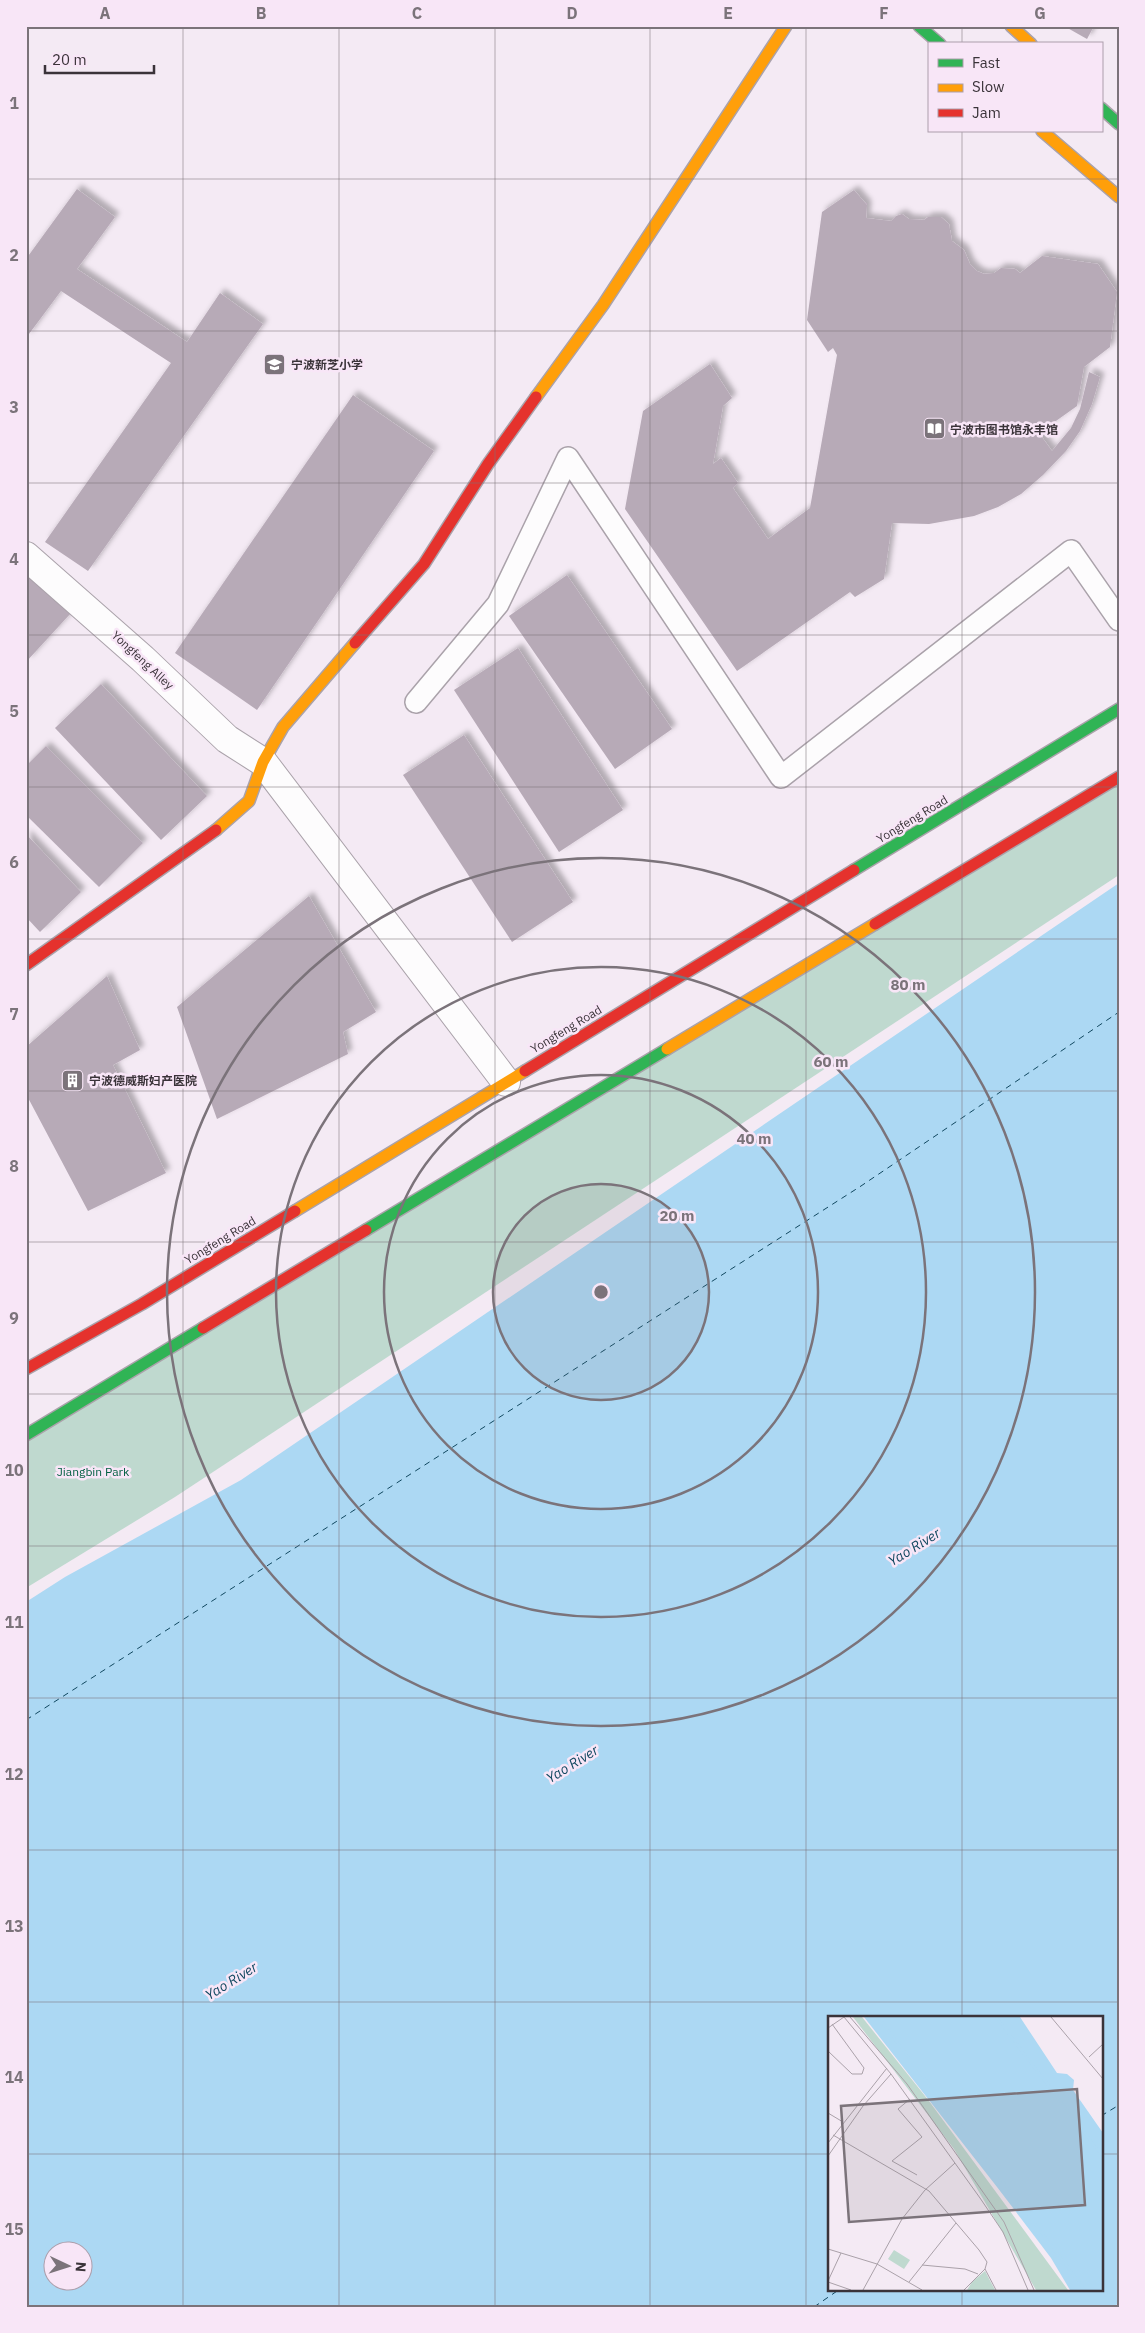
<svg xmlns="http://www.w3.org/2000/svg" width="1145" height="2333" font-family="'IBM Plex Sans','Noto Sans SC',sans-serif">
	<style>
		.green { fill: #bfd9cf }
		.water { fill: #acd8f3; fill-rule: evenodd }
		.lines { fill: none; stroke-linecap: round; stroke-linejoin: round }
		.ferry { stroke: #114860; stroke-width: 1; stroke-dasharray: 6 5; stroke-linecap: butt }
		.building { fill: #b7aab7; filter: url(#shadow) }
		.lane-casing { stroke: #aaa2aa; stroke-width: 24 }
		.street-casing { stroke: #aaa2aa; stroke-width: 30 }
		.fast-casing { stroke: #aaa2aa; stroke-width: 14 }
		.slow-casing { stroke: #aaa2aa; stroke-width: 14 }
		.jam-casing { stroke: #aaa2aa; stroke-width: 14 }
		.lane { stroke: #fdfcfd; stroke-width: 21 }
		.street { stroke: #fdfcfd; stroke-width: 28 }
		.fast { stroke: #30b455; stroke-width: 11 }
		.slow { stroke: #ff9f0a; stroke-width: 11 }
		.jam { stroke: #e5322d; stroke-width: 11 }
		.grid { fill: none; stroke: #7b737a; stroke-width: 1; stroke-opacity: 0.55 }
		.ring { fill: none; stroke: #7b737a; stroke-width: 2.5 }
		.labels { text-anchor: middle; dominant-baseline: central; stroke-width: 5; stroke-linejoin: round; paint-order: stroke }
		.poi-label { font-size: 12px; font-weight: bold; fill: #3a3339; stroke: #f8e6f7; text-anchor: start }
		.street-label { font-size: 12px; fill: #3a3339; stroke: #f8e6f7 }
		.park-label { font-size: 12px; fill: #046043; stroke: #f8e6f7 }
		.water-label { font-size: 14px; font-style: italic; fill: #114860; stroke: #f8e6f7 }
		.inset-river { fill: none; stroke: #acd8f3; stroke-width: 2.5 }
		.inset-road { fill: none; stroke: #aaa1a9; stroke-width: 1 }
		.view { fill: #7b737a; fill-opacity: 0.15; stroke: #7b737a; stroke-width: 2.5 }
		.inset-edge { fill: none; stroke: #3a3339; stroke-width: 2.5 }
		.centre { fill: #7b737a; stroke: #f8e6f7; stroke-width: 2.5 }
		.ring-label { font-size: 15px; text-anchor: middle; font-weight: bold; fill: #7b737a; stroke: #f8e6f7; stroke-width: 5; stroke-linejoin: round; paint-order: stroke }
		.neatline { fill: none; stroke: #7b737a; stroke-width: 2 }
		.grid-label { font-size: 16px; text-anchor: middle; font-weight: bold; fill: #7b737a }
	</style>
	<defs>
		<filter id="shadow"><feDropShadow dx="4.5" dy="-4.5" stdDeviation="2.5" flood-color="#0004"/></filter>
	</defs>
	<rect width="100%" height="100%" fill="#f4eaf4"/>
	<polygon class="green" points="1119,770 1119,875 175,1497 26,1588 26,1435"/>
	<path class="water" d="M1119,883v1420l-6,4h-1087v-705l39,-25 176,-97zM829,2017h272v272h-272zM52,2250h30v30h-30z"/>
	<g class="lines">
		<g class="ferry">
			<polyline points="26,1720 861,1186 1119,1012"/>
			<polyline points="1101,2116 1119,2105"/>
			<polyline points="814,2307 840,2289"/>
		</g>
	</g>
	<g class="building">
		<polygon points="1064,26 1094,26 1087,39"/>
		<polygon points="77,189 115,217 77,269 187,342 220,293 263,324 88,571 45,542 171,363 61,291 26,338 26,259"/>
		<polygon points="854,190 867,205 866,218 891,221 896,216 902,214 909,219 924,220 928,217 941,217 949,224 952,241 964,250 970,264 977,271 984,274 994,273 1001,268 1015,269 1020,273 1042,256 1098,264 1117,292 1110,347 1084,367 1077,406 1039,433 1052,451 1071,428 1080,409 1089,372 1100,377 1092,404 1080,431 1066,451 1043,475 1021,494 998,507 974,516 929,524 892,523 884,579 855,597 850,592 737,671 625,509 643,411 710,364 732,398 723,406 713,464 721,458 738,483 733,488 768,539 810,508 837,355 833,348 828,352 807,320 822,212"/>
		<polygon points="353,395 434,451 257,710 175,653"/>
		<polygon points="26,571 71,613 26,662"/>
		<polygon points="567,575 672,729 615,769 509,616"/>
		<polygon points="518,648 623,810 559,852 454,690"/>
		<polygon points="101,684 207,796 161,840 55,728"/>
		<polygon points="464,735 573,902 512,942 403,775"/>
		<polygon points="46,746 143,843 99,887 26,815 26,766"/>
		<polygon points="26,834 81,892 40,932 26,917"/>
		<polygon points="309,896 376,1012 343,1032 348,1054 217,1119 177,1007"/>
		<polygon points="107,976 140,1050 113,1065 166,1173 88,1211 26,1094 26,1047"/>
	</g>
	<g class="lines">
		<defs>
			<polyline id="lane" points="416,702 498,604 568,458 781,777 1071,551 1119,620"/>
			<polyline id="street" points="26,556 143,659 227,739 263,762 506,1082"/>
			<g id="fast">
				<polyline points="919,26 940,44"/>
				<polyline points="1101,108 1119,124"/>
				<polyline points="854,870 1119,709"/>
				<polyline points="366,1230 667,1049"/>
				<polyline points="26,1435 203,1328"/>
			</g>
			<g id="slow">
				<polyline points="1011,26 1031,44"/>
				<polyline points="1042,131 1119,197"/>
				<polyline points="536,397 603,305 786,26"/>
				<polyline points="216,830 249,801 263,762 283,727 355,643"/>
				<polyline points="667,1049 875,924"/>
				<polyline points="295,1211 525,1071"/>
			</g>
			<g id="jam">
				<polyline points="355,643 424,564 488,464 536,397"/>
				<polyline points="875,924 1119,777"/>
				<polyline points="26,965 216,830"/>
				<polyline points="525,1071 854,870"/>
				<polyline points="203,1328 366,1230"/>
				<polyline points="26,1369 142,1304 295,1211"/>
			</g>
		</defs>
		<use href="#lane" class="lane-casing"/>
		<use href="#street" class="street-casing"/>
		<use href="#fast" class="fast-casing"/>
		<use href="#slow" class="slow-casing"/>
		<use href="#jam" class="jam-casing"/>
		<use href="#lane" class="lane"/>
		<use href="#street" class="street"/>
		<use href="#fast" class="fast"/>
		<use href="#slow" class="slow"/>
		<use href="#jam" class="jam"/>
	</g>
	<path class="grid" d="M183,26v2281M339,26v2281M495,26v2281M650,26v2281M806,26v2281M962,26v18M962,131v1886M26,179h1093M26,331h1093M26,483h1093M26,635h1093M26,787h1093M26,939h1093M26,1091h1093M26,1242h1093M26,1394h1093M26,1546h1093M26,1698h1093M26,1850h1093M26,2002h1093M26,2154h803M1101,2154h18M962,2289v18"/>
	<circle cx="601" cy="1292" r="108" fill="#7b737a" fill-opacity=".12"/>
	<g class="ring">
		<circle cx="601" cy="1292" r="108"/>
		<circle cx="601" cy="1292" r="217"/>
		<circle cx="601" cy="1292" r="325"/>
		<circle cx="601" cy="1292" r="434"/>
	</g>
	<defs>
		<symbol id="school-square" viewBox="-11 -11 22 22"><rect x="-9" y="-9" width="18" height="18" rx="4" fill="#7b737a" stroke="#f8e6f7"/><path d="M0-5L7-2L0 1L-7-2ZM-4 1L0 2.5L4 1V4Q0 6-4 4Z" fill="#fff"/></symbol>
		<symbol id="library-square" viewBox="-11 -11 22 22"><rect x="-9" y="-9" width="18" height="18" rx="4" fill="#7b737a" stroke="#f8e6f7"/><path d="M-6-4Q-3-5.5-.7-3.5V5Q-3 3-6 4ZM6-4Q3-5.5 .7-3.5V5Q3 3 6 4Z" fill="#fff"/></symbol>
		<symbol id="building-square" viewBox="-11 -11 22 22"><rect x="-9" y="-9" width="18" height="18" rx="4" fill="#7b737a" stroke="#f8e6f7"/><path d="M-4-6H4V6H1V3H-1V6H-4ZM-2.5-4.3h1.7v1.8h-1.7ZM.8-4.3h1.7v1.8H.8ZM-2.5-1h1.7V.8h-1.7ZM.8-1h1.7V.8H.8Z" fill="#fff"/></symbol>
	</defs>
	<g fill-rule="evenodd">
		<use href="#school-square" x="262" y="352" width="25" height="25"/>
		<use href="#library-square" x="922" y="416" width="25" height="25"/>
		<use href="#building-square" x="60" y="1068" width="25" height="25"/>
	</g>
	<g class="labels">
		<g class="poi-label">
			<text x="291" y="364">宁波新芝小学</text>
			<text x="950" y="429">宁波市图书馆永丰馆</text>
			<text x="89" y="1080">宁波德威斯妇产医院</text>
		</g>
		<g class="street-label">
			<text transform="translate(143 660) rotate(43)">Yongfeng Alley</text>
			<text transform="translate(912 819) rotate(-31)">Yongfeng Road</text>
			<text transform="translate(566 1029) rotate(-31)">Yongfeng Road</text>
			<text transform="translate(220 1240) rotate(-31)">Yongfeng Road</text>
		</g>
		<g class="park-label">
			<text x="93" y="1471">Jiangbin Park</text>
		</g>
		<g class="water-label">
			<text transform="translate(914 1547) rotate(-32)">Yao River</text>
			<text transform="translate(572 1764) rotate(-32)">Yao River</text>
			<text transform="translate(231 1981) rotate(-32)">Yao River</text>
		</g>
	</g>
	<g transform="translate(828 2016)">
		<rect width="275" height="275" fill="#f4eaf4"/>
		<path d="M25,1h9l67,84 139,189h-32l-82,-141zM66,234l16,10 -6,9 -16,-10zM157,255l10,19h-28l5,-8z" fill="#bfd9cf"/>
		<path d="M36,1h156l37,56 10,1 7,6 -1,10 30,43v157h-33l-19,-32 -54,-71z" fill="#acd8f3"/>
		<path class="inset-river" d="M50,1l207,273M168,1l107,140"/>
		<path class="inset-road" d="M16,1l47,57 89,124 23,34 25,58M22,1l57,67 97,138 30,68M223,1l52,62M0,12l16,-11M0,35l24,23h10l2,-6 -32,-44M261,41l14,-13M82,83l-12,10 24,28 -30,24 25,14M0,97l15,9M5,119l96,56 50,59 8,12 -2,7 11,21M0,127l59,-75M0,140l35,-50 28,-32M0,233l49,15 45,26M94,249l43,4 13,5M0,265l13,-28M0,266l23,8M81,266l47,-59M35,274l39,-71 23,-29 30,-27M136,274l21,-21"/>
		<path class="view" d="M249,73l8,116 -236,17 -8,-116z"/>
		<rect width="275" height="275" class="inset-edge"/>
	</g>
	<circle cx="601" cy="1292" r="8" class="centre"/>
	<g class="ring-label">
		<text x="908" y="990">80 m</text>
		<text x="831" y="1067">60 m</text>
		<text x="754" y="1144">40 m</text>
		<text x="677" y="1221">20 m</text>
	</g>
	<rect width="1145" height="2333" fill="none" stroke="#f8e6f7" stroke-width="55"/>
	<rect x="928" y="42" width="175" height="90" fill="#f8e6f7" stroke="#ac9eab"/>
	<rect x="938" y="59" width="25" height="8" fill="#30b455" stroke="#ac9eab"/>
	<text x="972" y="68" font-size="15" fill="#3a3339">Fast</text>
	<rect x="938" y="84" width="25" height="8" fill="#ff9f0a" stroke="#ac9eab"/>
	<text x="972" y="92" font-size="15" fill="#3a3339">Slow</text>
	<rect x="938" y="109" width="25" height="8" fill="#e5322d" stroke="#ac9eab"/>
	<text x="972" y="118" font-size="15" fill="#3a3339">Jam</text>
	<g transform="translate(68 2266) rotate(94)"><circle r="24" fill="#f8e6f7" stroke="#ac9eab"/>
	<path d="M0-4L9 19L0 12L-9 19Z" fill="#7b737a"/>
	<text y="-8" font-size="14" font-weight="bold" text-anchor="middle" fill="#3a3339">N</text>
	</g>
	<path d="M45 65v8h109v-8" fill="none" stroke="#3a3339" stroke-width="2.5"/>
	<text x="52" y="65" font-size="15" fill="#3a3339" stroke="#f8e6f7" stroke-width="4" paint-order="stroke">20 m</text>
	<rect x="28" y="28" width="1090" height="2278" class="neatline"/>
	<g class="grid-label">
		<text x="105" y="19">A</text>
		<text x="261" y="19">B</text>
		<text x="417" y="19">C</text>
		<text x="572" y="19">D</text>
		<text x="728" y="19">E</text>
		<text x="884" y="19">F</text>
		<text x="1040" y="19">G</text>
		<text x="14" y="109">1</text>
		<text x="14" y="261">2</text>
		<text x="14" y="413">3</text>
		<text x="14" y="565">4</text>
		<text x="14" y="717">5</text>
		<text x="14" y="868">6</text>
		<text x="14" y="1020">7</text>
		<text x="14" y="1172">8</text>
		<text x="14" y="1324">9</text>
		<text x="14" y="1476">10</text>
		<text x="14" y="1628">11</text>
		<text x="14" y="1780">12</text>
		<text x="14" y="1932">13</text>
		<text x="14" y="2083">14</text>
		<text x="14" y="2235">15</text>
	</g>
</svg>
